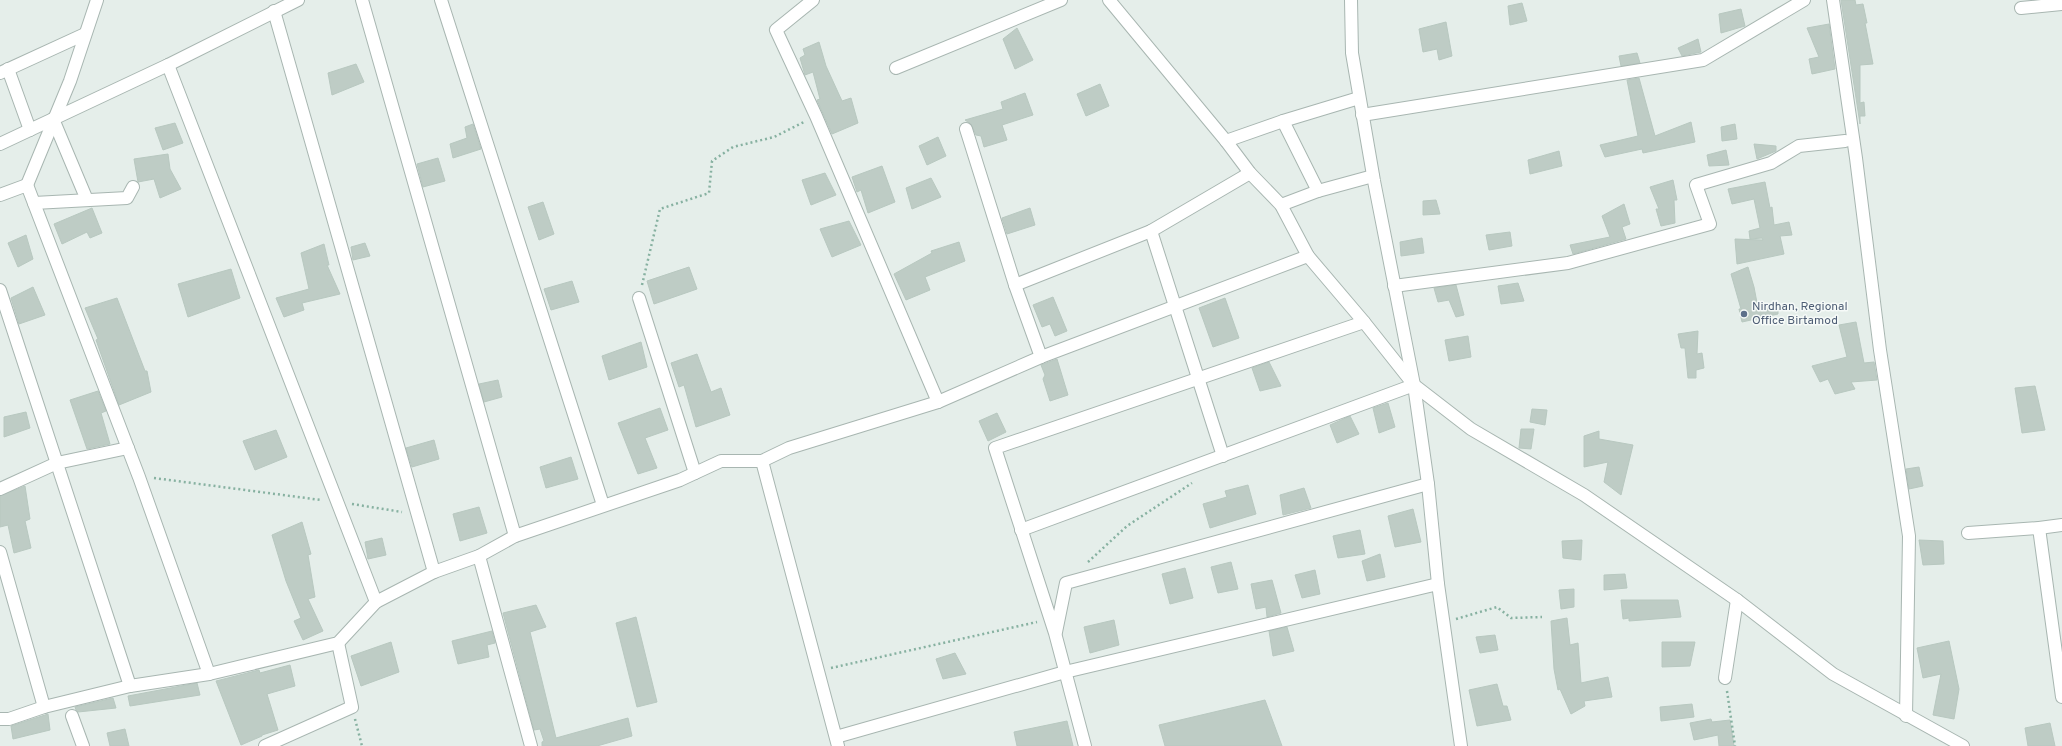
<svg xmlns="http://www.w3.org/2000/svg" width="2062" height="746" font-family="Overpass,sans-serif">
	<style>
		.building { fill: #beccc5; stroke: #b8c8c0 }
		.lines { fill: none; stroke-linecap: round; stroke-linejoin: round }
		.minor-casing { stroke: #a8b6b1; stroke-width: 14 }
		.path { stroke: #87b1a1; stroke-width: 2.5; stroke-dasharray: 2 3; stroke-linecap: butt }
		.minor { stroke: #fff; stroke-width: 12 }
		.service-dot { fill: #5c6f8a; stroke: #f6faf8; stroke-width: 1.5 }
		.labels { text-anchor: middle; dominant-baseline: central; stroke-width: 3; stroke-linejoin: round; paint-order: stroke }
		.service-label { font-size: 12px; fill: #4e5e75; stroke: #f6faf8; text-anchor: start }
	</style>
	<rect width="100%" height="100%" fill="#e5eeea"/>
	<g class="building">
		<polygon points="1841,0 1855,0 1856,5 1863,4 1867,23 1865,23 1873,64 1860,65 1860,103 1864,102 1865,116 1860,116 1860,124"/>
		<polygon points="1522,3 1527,21 1510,25 1508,6"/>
		<polygon points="1741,9 1745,26 1721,33 1719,14"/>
		<polygon points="1446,22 1452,56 1439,60 1437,49 1423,52 1419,29"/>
		<polygon points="1829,24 1835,69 1812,74 1809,59 1819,57 1807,28"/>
		<polygon points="1017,28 1033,60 1015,69 1003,39"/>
		<polygon points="1698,39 1701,52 1682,56 1678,48"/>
		<polygon points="819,42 826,66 842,101 851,98 858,123 832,134 817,100 820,99 813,72 805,75 800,58 805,55 803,49"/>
		<polygon points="1637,53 1640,63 1621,66 1619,56"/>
		<polygon points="356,64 364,82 332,95 328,73"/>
		<polygon points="1639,78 1655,136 1691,122 1695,142 1643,153 1642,149 1605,157 1600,145 1638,136 1627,80"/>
		<polygon points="1100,84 1109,106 1086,116 1077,94"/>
		<polygon points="1025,93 1033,115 1002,125 1007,140 984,147 981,136 976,135 971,124 965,120 1003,109 1001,102"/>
		<polygon points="175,123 183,143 163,150 155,128"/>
		<polygon points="473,124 481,149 453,158 450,144 467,138 465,127"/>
		<polygon points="1735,124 1737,139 1722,141 1721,127"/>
		<polygon points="938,137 946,156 927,165 919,146"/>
		<polygon points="1754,144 1776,146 1776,151 1757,159"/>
		<polygon points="1726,150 1729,165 1709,166 1707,155"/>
		<polygon points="1559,151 1562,166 1530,174 1528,160"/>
		<polygon points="168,154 170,169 181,189 160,198 154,179 138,182 134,159"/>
		<polygon points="438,158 445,181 423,187 417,164"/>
		<polygon points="882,166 895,202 868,213 861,190 857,192 852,177"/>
		<polygon points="825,173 836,195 811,205 802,180"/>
		<polygon points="931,178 941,197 912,209 906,188"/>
		<polygon points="1673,180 1677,200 1674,200 1675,223 1661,226 1656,209 1659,209 1650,187"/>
		<polygon points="1765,182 1770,208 1772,207 1774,225 1789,222 1792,235 1780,236 1784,254 1737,264 1735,239 1763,240 1762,238 1750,239 1749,231 1760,228 1754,199 1732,204 1728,189"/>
		<polygon points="1436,200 1440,214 1423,215 1423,201"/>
		<polygon points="543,202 554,234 539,240 528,207"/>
		<polygon points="1624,204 1630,224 1622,227 1626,239 1573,254 1570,245 1610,237 1602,216"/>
		<polygon points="92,208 102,233 90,238 87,232 62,244 54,224"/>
		<polygon points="1030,208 1035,225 1007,234 1002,218"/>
		<polygon points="849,221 861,245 832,257 820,229"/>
		<polygon points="1510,232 1512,246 1489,250 1486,235"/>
		<polygon points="26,235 33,259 18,267 8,243"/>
		<polygon points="1422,238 1424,253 1401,256 1400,242"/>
		<polygon points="959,242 965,261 925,277 930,290 906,300 894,274 932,253 931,251"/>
		<polygon points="365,243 370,256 353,260 351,247"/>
		<polygon points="324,244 329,265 327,265 340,294 302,303 304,310 284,317 276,298 309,289 301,253"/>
		<polygon points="689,267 697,289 654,304 647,281"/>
		<polygon points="1748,267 1754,287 1758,308 1778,308 1778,314 1742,322 1739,309 1741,309 1731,274"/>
		<polygon points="231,269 240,298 188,317 178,284"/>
		<polygon points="572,281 579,302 551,310 544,289"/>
		<polygon points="1518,283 1524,301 1501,304 1498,286"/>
		<polygon points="1456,285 1464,315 1456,317 1449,300 1438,302 1434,288"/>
		<polygon points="33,287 45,315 19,324 11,298"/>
		<polygon points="1053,297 1067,331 1055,336 1050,324 1042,327 1033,305"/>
		<polygon points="117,298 145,371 147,371 151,392 119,405 96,340 98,339 85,308"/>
		<polygon points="1225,298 1239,338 1213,347 1199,308"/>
		<polygon points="1856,322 1864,363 1874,362 1877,380 1851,382 1855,389 1835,394 1828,379 1820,382 1812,366 1847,357 1839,325"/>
		<polygon points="1698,331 1697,354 1702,353 1704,368 1696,370 1696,378 1688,378 1685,348 1681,348 1678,334"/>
		<polygon points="1468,336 1471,357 1449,361 1445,340"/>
		<polygon points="641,342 647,367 609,380 602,356"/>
		<polygon points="697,354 711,392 721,388 730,415 696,427 684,385 679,387 671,363"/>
		<polygon points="1057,359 1068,395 1050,401 1043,379 1045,375 1041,365"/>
		<polygon points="1269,362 1281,386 1260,391 1252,368"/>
		<polygon points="498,380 502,397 484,402 479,384"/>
		<polygon points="2035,386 2045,430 2022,433 2015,388"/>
		<polygon points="98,391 106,411 101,413 110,444 87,449 70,400"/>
		<polygon points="1388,403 1395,427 1379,433 1373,408"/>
		<polygon points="660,408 668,430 645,438 657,468 638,474 618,423"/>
		<polygon points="1532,409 1547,410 1545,425 1530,422"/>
		<polygon points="26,412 30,428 4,437 4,417"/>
		<polygon points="997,413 1006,432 988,441 979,421"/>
		<polygon points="1350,416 1359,434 1337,443 1330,425"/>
		<polygon points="1521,429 1534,429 1531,449 1519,448"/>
		<polygon points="276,430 287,457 255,470 243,441"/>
		<polygon points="1599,431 1599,439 1633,445 1621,495 1604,482 1608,462 1584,467 1584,436"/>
		<polygon points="434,440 439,459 412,467 406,448"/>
		<polygon points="571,457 578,479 546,488 540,467"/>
		<polygon points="1919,467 1923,486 1909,489 1906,469"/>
		<polygon points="1248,485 1256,514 1210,528 1203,504 1227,497 1225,491"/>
		<polygon points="25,486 30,519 25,521 31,548 14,553 8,525 0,527 0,496"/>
		<polygon points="1304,488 1311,508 1283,515 1280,495"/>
		<polygon points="479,507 487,533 460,541 453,514"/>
		<polygon points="1413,509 1421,542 1395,547 1388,516"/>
		<polygon points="302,522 311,554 308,555 315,597 308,599 323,631 303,640 294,621 301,618 286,581 272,535"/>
		<polygon points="1360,530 1365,554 1338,558 1333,536"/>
		<polygon points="382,538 386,555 368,559 365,542"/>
		<polygon points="1582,540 1581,560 1563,558 1562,541"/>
		<polygon points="1919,540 1943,541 1944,564 1923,565"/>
		<polygon points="1380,554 1385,577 1367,581 1362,561"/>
		<polygon points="1231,562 1238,589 1218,593 1211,567"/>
		<polygon points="1185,568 1193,598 1170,604 1162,574"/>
		<polygon points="1315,570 1320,594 1302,598 1295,575"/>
		<polygon points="1625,574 1627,588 1604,590 1604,575"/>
		<polygon points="1272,580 1281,613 1267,617 1266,607 1256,609 1251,584"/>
		<polygon points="1574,589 1574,607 1561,609 1559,590"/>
		<polygon points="1621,600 1678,600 1681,617 1629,621 1629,618 1623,619"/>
		<polygon points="536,605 546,627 530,632 556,738 628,718 632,736 597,746 542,746 542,742 544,741 540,729 534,730 503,613"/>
		<polygon points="636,617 657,702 637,707 616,623"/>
		<polygon points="1567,618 1570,645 1578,643 1581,683 1608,677 1612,697 1584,701 1585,706 1571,714 1560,689 1558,690 1554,669 1551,621"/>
		<polygon points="1114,620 1119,645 1090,653 1084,627"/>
		<polygon points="1287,627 1294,651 1273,656 1269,631"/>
		<polygon points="492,631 495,643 487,645 489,657 458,664 452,641"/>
		<polygon points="1495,635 1498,650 1480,653 1476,637"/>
		<polygon points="1949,641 1959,689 1954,719 1933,715 1941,674 1923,678 1917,648"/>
		<polygon points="391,642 399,672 361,686 351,656"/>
		<polygon points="1662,642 1695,642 1690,666 1662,667"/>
		<polygon points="955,653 966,674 943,679 936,659"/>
		<polygon points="290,665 295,686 267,694 278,730 262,735 262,736 241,745 216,681 259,670 260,673"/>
		<polygon points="197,683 200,695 130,706 128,696"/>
		<polygon points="1497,684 1503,706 1507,706 1511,720 1477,726 1469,690"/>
		<polygon points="113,698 116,708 78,712 76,710 75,707"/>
		<polygon points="1265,700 1282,746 1165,746 1159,725"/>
		<polygon points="1692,704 1694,717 1661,721 1660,707"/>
		<polygon points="48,714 50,730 13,739 11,726"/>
		<polygon points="1711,719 1712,722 1730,720 1734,746 1719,746 1718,735 1694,740 1690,723"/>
		<polygon points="1067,721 1073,746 1017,746 1014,732"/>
		<polygon points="2050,723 2055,746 2028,746 2025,728"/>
		<polygon points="125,729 129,746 110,746 107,733"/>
	</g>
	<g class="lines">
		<defs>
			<g id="minor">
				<polyline points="362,0 515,536"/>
				<polyline points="441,0 603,505"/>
				<polyline points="813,0 776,30 816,116 938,402"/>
				<polyline points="1109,0 1226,141 1250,173 1281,205 1308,256 1364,322 1414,385 1471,429 1584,495 1737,600 1833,674 1963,746"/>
				<polyline points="1351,0 1352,53 1374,181 1414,385 1428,484 1438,584 1461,746"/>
				<polyline points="1833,0 1856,158 1880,350 1909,536 1906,716"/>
				<polyline points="2021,8 2062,4"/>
				<polyline points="274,11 434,572"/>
				<polyline points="168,65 376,602"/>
				<polyline points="896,68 1061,0"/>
				<polyline points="8,69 30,130"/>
				<polyline points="0,73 85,34"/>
				<polyline points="1362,115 1703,60 1804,0"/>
				<polyline points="53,119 87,200"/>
				<polyline points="1283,121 1318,191"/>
				<polyline points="966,129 1015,285 1041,357"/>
				<polyline points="1226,141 1283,121 1359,98"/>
				<polyline points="0,144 168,65 298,0"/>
				<polyline points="27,185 70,81 97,0"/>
				<polyline points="0,195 27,185 139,477 209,674"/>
				<polyline points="34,203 127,198 133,187"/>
				<polyline points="1281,205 1318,191 1373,176"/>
				<polyline points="1151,231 1223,456"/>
				<polyline points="1015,285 1151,231 1250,173"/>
				<polyline points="1394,286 1568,263 1710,224 1696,185 1771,163 1799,146 1845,141"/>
				<polyline points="0,290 130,686"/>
				<polyline points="639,298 695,473"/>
				<polyline points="762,461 838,746"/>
				<polyline points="0,489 57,463 128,448"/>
				<polyline points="2039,528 2062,697"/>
				<polyline points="1021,530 1414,385"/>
				<polyline points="1968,533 2039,528 2062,525"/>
				<polyline points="0,552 44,707"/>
				<polyline points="479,556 531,746"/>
				<polyline points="1056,632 1066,583 1428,484"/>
				<polyline points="1725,678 1737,600"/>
				<polyline points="72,716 83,746"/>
				<polyline points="0,719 9,719 44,707 130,686 209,674 338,643 376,602 434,572 479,556 515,536 680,480 721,461 762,461 789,448 938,402 1041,357 1308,256"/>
				<polyline points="836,737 1065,672 1438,584"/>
				<polyline points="265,746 352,707 338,643"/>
				<polyline points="1085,746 1055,633 995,448 1364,322"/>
			</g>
		</defs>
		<use href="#minor" class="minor-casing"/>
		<g class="path">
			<polyline points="642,285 660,209 709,193 712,161 733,147 774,137 804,122"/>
			<polyline points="154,478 321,500"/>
			<polyline points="352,504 402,512"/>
			<polyline points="1088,562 1127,526 1192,483"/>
			<polyline points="1456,619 1497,607 1511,618 1542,617"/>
			<polyline points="831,668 1037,622"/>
			<polyline points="1727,691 1735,746"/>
			<polyline points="355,719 362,746"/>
		</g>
		<use href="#minor" class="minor"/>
	</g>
	<circle class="service-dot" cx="1744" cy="314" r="4"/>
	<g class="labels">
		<g class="service-label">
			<text x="1752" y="307">Nirdhan, Regional<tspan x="1752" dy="14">Office Birtamod</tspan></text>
		</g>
	</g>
</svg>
